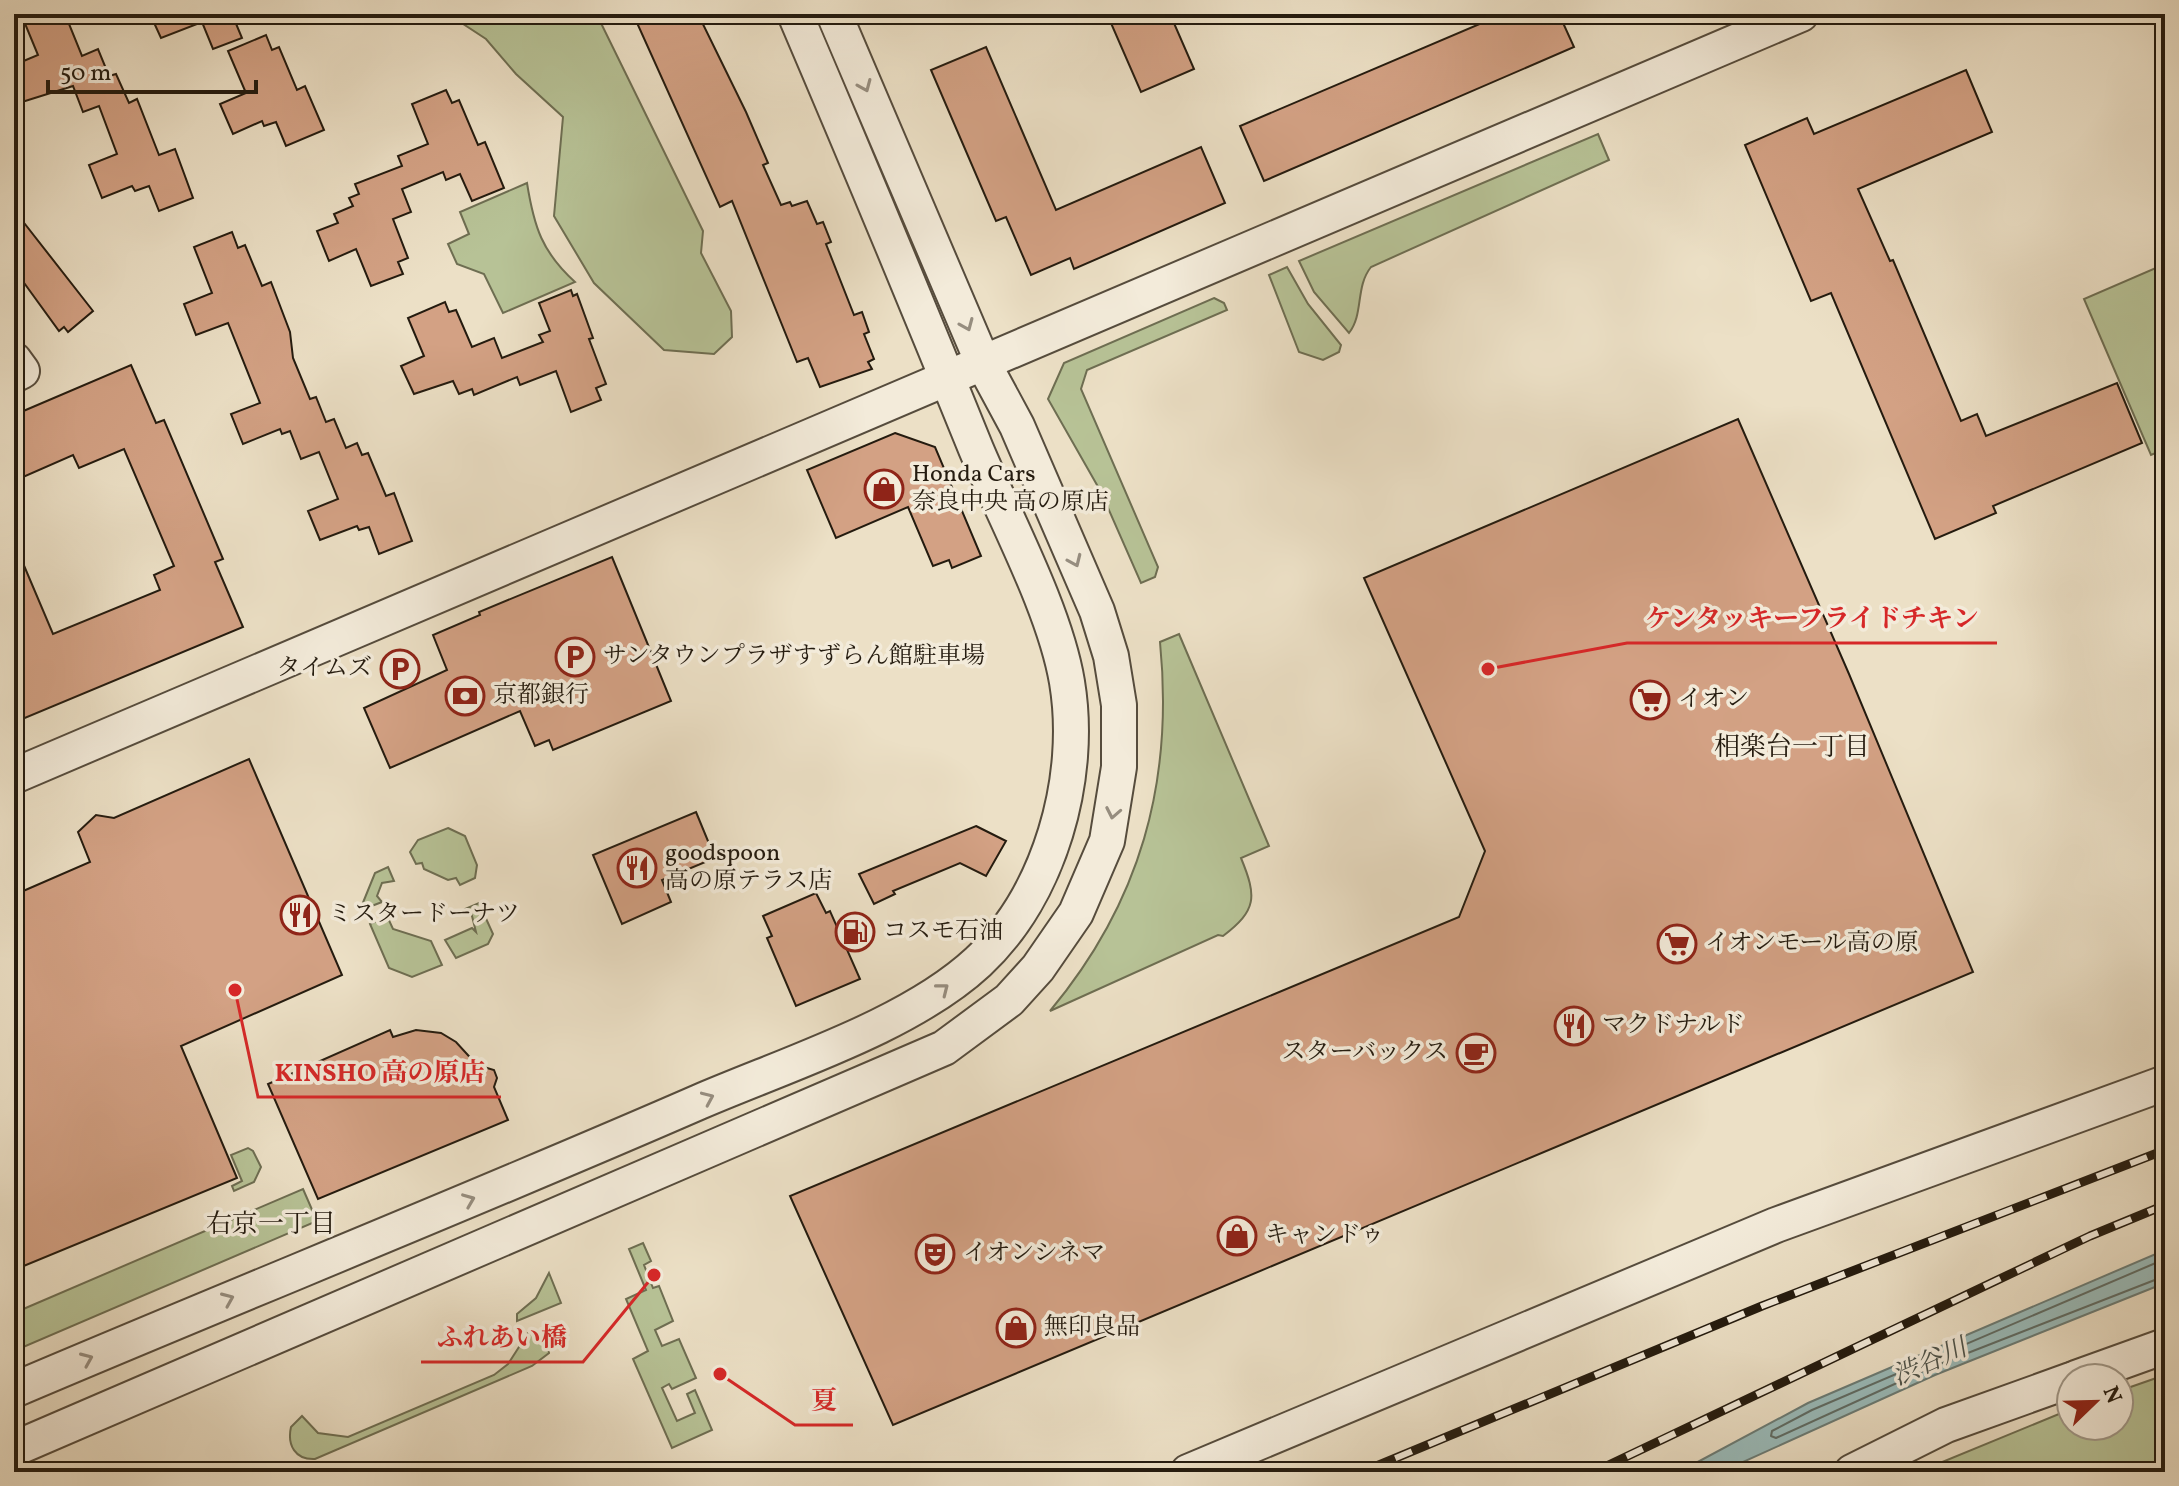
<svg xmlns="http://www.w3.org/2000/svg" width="2179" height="1486" font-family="Vollkorn,'Noto Serif JP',serif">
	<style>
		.green { fill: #b7c296; stroke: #6e6e52; stroke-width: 2 }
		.water { fill: #9abcbb; stroke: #6b7c76; stroke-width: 2 }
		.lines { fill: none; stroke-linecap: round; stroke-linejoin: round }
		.shore { stroke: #5f6c65; stroke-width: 2 }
		.building { fill: #d3a184; stroke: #241b0f; stroke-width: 2 }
		.minor-casing { stroke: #564c3d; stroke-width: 38 }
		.minor { stroke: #f3ebda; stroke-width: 34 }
		.rail-casing { stroke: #241b0f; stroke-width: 9 }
		.rail { stroke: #f3ebda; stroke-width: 6; stroke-dasharray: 18; stroke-linecap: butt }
		.oneway { stroke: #968d7f }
		.labels { text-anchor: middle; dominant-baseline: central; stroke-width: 7; stroke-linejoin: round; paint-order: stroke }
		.poi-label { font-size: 24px; fill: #241b0f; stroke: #f3ebda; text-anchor: start }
		.neighbourhood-label { font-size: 26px; fill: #241b0f; stroke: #f3ebda }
		.water-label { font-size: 26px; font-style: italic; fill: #4d534b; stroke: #f3ebda }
		.leader { fill: none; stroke: #d62828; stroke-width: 3 }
		.callout-dot { fill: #d62828; stroke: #f3ebda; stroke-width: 3 }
		.callout-label { font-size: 26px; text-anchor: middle; font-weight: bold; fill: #d62828; stroke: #f3ebda; stroke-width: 7; stroke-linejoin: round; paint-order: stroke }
	</style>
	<rect width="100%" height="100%" fill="#ece0c6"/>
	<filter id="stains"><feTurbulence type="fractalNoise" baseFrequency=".0025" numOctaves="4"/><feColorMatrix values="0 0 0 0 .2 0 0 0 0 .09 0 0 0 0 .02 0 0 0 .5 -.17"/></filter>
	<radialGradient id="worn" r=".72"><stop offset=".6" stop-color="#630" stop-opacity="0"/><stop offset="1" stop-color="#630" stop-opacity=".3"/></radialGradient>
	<g class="green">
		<polygon points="448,14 597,15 703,231 701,253 731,311 732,337 714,354 664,350 594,283 554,216 563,117 516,74 486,39"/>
		<path d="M1598,134l11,26 -238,107c-16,20 -7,47 -22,66l-35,-41 -15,-31z"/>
		<path d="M527,183c7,44 15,69 48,99l-72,31 -19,-39 -27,-10 -9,-20 21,-10 -9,-22z"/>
		<polygon points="2165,264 2165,449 2151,455 2084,299"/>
		<polygon points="1287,267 1308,304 1341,345 1339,352 1323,360 1299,352 1269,275"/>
		<polygon points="1214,298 1224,303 1227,310 1087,370 1081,389 1158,567 1155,577 1141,583 1101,492 1048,399 1064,363"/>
		<path d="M1179,634l90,212 -28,12c16,39 16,52 -18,78l-5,-1 -168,76c90,-108 124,-228 110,-369z"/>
		<polygon points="448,828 465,836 477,865 475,878 460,885 456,878 448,880 424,869 422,863 416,864 410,852 418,840"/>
		<polygon points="388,867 394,881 382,883 377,896 382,902 364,909 362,905 375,873"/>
		<polygon points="479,903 493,934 488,944 456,958 445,940 472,928 476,932 471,912 467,914 465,909"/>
		<polygon points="387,916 393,929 431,941 442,965 412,977 389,968 370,924"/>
		<polygon points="248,1148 253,1151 261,1167 254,1182 234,1191 232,1186 242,1181 231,1155"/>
		<polygon points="303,1189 317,1221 14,1351 14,1313"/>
		<polygon points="643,1243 651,1261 644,1265 653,1288 659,1286 673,1321 655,1330 662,1346 679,1339 696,1378 672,1389 669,1384 662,1388 677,1421 695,1413 687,1394 695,1390 712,1430 672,1448 633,1359 648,1351 626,1299 646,1290 629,1249"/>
		<polygon points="549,1273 561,1303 517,1321 517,1314 536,1298"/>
		<path d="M540,1332l7,6 2,15 -17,13 -217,93c-20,1 -28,-14 -24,-32l11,-11 16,17 30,4 146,-62 14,-11 20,-31z"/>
		<polygon points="2165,1375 2165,1472 1918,1472 2071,1409 2071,1426 2119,1426 2119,1391"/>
	</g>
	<polygon class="water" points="2165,1250 2165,1283 1935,1375 1721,1472 1679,1472 1808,1403"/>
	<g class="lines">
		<polyline class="shore" points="2165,1259 1812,1410 1772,1431 1771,1436 1776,1438 1932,1367 2165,1276"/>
	</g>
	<g class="building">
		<polygon points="21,14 65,14 82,56 98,49 109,76 116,74 129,103 137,99 159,155 175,149 193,198 159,211 149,186 135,191 132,186 102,198 89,165 117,154 99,106 83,112 73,86 22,102 14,82 14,65 38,55"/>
		<polygon points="150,14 232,14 242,38 213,49 202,22 161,38"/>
		<polygon points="633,14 698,14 746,112 768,163 763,165 781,205 790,202 792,206 807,201 817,224 823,222 831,242 826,244 854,315 862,312 869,332 864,334 874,359 868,362 872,369 820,387 808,358 797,362 732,201 720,207"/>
		<polygon points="1107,14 1170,14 1194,69 1141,92"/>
		<polygon points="1503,14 1559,14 1574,47 1264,181 1240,126"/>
		<polygon points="266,35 272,50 279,47 297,90 305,86 324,130 286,146 276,122 264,126 262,121 233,134 220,104 246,93 228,51"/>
		<polygon points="986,47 1056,210 1201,147 1225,203 1074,269 1070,258 1031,275 1006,217 996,221 931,70"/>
		<polygon points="1966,70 1992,132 1858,189 1890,261 1893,260 1961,421 1977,414 1986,436 2117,383 2142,443 1993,506 1996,513 1935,539 1831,293 1811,301 1745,145 1807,118 1814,134"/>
		<polygon points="446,90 452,103 459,100 478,145 485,142 504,188 472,201 460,174 446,180 443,172 402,189 411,212 393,219 408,258 398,262 403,274 371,286 356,249 329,261 317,231 338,223 334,214 353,206 349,198 359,194 355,184 402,166 398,156 428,144 412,104"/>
		<polygon points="14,210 93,311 68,332 64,327 59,331 14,269"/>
		<polygon points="232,232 238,248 245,245 262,286 271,282 290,332 293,358 310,399 316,397 326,422 334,419 346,448 357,443 362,455 368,453 386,496 394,493 412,541 379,554 369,527 359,530 357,526 320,540 308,511 338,499 319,452 301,459 290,431 282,434 280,429 243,444 231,414 260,403 228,323 196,335 184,304 212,293 194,247"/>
		<polygon points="571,290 573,296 577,294 593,338 589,339 606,384 596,388 601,400 571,412 556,371 520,385 517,377 474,395 472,389 459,394 453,381 414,394 401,366 424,356 408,318 445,302 449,312 456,310 472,347 494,338 502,358 543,342 539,335 550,331 539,303"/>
		<polygon points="131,365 156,423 164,420 223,559 215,562 243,627 20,720 14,707 14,542 53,634 160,590 154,575 174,566 124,449 79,468 73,455 14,481 14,415"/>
		<polygon points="1738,419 1849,674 1973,972 893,1425 790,1196 1459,917 1485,851 1364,578"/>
		<polygon points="895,433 935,447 981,556 952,568 949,560 933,566 908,507 836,538 807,470"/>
		<polygon points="612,557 671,701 553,750 549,740 535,746 520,711 390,768 364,708 447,670 433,635 480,615 479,612"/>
		<polygon points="249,759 342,975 181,1046 237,1178 14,1270 14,895 90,862 78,832 96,815 114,818"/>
		<polygon points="696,812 715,858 662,880 671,902 622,924 593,855"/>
		<polygon points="976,826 1006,841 986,876 960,863 893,891 895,894 874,904 859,874"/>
		<polygon points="816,893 826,913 830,911 860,979 796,1006 767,938 772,936 763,916"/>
		<polygon points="390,1030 393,1037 416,1030 441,1033 456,1042 477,1065 494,1070 497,1078 494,1087 508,1120 318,1199 268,1084"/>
	</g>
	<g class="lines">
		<defs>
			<g id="minor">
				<polyline points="14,360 22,371 14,375"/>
				<polyline points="14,776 1801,14"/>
				<polyline points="2076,1378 2165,1346"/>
				<path d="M14,1390c228,-97 458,-189 685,-288 88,-38 210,-76 279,-140 72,-67 105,-184 89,-280 -12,-72 -62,-164 -91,-233 -59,-146 -119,-290 -181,-435"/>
				<polyline points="14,1449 944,1048 1009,1000 1038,968 1076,913 1107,841 1119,767 1119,705 1111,656 1097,611 1017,426 983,363 834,14"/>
				<polyline points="1188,1472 1776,1225 2165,1083"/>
				<polyline points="1852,1472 1946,1425 2071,1380"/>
			</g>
		</defs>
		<use href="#minor" class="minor-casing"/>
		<use href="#minor" class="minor"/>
		<defs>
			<g id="rail">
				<polyline points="1362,1472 1762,1306 2165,1150"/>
				<polyline points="1594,1472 2090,1236 2165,1205"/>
			</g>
		</defs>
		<use href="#rail" class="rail-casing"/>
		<use href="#rail" class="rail"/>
	</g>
	<defs><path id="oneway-chevron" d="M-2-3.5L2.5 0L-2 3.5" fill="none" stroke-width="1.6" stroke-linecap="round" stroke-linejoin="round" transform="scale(2)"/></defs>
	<g class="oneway">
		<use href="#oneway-chevron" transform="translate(865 86) rotate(67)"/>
		<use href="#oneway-chevron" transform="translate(967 325) rotate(67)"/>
		<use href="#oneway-chevron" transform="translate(1075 561) rotate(66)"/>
		<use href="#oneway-chevron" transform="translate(1113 813) rotate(101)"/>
		<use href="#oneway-chevron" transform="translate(943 989) rotate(-38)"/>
		<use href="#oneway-chevron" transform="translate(708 1098) rotate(-24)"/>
		<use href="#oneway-chevron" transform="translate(469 1200) rotate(-22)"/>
		<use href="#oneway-chevron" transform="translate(228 1299) rotate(-23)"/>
		<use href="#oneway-chevron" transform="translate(87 1359) rotate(-23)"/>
	</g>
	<defs>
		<symbol id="shop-ring" viewBox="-11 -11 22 22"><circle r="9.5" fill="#f3ebda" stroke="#8f2418" stroke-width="1.5"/><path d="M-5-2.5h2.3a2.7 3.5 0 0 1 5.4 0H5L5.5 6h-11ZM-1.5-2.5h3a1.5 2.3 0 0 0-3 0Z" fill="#8f2418"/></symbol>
		<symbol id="parking-ring" viewBox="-11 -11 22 22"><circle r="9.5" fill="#f3ebda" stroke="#8f2418" stroke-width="1.5"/><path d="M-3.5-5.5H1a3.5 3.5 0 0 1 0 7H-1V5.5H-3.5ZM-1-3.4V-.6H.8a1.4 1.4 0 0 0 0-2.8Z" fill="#8f2418"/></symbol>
		<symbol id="bank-ring" viewBox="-11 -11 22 22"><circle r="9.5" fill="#f3ebda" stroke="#8f2418" stroke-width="1.5"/><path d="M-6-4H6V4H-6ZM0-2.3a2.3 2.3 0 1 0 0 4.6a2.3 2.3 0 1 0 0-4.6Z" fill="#8f2418"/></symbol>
		<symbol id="supermarket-ring" viewBox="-11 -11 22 22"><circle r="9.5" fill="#f3ebda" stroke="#8f2418" stroke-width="1.5"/><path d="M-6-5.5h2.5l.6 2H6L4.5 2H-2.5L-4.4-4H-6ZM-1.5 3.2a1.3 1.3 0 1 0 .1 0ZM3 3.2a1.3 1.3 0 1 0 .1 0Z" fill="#8f2418"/></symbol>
		<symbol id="restaurant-ring" viewBox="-11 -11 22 22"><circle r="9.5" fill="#f3ebda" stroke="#8f2418" stroke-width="1.5"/><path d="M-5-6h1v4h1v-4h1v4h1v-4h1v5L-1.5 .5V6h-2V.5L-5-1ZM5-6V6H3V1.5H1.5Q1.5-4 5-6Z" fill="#8f2418"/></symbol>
		<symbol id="fuel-ring" viewBox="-11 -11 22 22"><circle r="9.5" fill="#f3ebda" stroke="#8f2418" stroke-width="1.5"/><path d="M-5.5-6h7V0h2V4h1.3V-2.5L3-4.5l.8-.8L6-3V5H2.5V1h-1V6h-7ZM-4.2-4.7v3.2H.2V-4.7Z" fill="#8f2418"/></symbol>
		<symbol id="cafe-ring" viewBox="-11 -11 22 22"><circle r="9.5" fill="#f3ebda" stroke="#8f2418" stroke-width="1.5"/><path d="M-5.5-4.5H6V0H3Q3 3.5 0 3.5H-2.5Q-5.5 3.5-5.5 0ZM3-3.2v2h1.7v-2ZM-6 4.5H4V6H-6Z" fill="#8f2418"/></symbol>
		<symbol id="theatre-ring" viewBox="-11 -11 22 22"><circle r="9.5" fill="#f3ebda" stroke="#8f2418" stroke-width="1.5"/><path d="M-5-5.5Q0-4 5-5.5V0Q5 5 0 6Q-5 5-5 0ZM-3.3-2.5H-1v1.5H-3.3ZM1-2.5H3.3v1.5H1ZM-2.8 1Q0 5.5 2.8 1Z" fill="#8f2418"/></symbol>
	</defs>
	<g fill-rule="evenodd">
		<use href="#shop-ring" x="862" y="467" width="44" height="44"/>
		<use href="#parking-ring" x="553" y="635" width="44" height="44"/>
		<use href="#parking-ring" x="378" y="647" width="44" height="44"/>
		<use href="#bank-ring" x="443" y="674" width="44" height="44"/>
		<use href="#supermarket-ring" x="1628" y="678" width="44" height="44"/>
		<use href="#restaurant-ring" x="615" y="846" width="44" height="44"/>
		<use href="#restaurant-ring" x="278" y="893" width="44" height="44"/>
		<use href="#fuel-ring" x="833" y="910" width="44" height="44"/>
		<use href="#supermarket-ring" x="1655" y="922" width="44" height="44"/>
		<use href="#restaurant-ring" x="1552" y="1004" width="44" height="44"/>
		<use href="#cafe-ring" x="1454" y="1031" width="44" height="44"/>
		<use href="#shop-ring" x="1215" y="1214" width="44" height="44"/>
		<use href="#theatre-ring" x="913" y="1232" width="44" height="44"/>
		<use href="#shop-ring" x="994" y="1306" width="44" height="44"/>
	</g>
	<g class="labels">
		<g class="poi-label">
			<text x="912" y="475">Honda Cars<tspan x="912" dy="28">奈良中央 高の原店</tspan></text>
			<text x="603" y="657">サンタウンプラザすずらん館駐車場</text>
			<text x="372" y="669" text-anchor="end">タイムズ</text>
			<text x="493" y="696">京都銀行</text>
			<text x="1678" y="700">イオン</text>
			<text x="665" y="854">goodspoon<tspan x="665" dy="28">高の原テラス店</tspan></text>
			<text x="328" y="915">ミスタードーナツ</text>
			<text x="883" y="932">コスモ石油</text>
			<text x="1705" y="944">イオンモール高の原</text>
			<text x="1602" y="1026">マクドナルド</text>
			<text x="1448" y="1053" text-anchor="end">スターバックス</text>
			<text x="1265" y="1236">キャンドゥ</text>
			<text x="963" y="1254">イオンシネマ</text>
			<text x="1044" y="1328">無印良品</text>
		</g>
		<g class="neighbourhood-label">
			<text x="1792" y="748">相楽台一丁目</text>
			<text x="271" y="1225">右京一丁目</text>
		</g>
		<g class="water-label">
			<text transform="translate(1930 1363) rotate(-24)">渋谷川</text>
		</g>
	</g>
	<path class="leader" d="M1488 669L1627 643H1997M235 990L258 1097H501M654 1275L583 1362H421M720 1374L795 1425H853"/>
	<g class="callout-dot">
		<circle cx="1488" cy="669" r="8"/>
		<circle cx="235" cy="990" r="8"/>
		<circle cx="654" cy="1275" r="8"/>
		<circle cx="720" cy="1374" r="8"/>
	</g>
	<g class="callout-label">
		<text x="1812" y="627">ケンタッキーフライドチキン</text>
		<text x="380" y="1081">KINSHO 高の原店</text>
		<text x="502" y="1346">ふれあい橋</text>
		<text x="824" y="1409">夏</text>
	</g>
	<rect width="2179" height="1486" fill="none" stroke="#ece0c6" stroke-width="48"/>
	<rect x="16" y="16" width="2147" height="1454" fill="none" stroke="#241b0f" stroke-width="4"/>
	<rect x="24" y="24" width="2131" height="1438" fill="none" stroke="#241b0f" stroke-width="2"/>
	<g transform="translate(2095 1402) rotate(67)"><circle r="38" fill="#f3ebda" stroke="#a09889" stroke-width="2"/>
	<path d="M0-6L14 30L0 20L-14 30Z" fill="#8f2418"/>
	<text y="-12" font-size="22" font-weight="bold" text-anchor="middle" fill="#241b0f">N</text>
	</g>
	<path d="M48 80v12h208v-12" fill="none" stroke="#241b0f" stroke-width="4"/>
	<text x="60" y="80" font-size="24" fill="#241b0f" stroke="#f3ebda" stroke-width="6" paint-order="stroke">50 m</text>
	<rect width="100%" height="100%" filter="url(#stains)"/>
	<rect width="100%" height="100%" fill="url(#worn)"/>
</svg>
